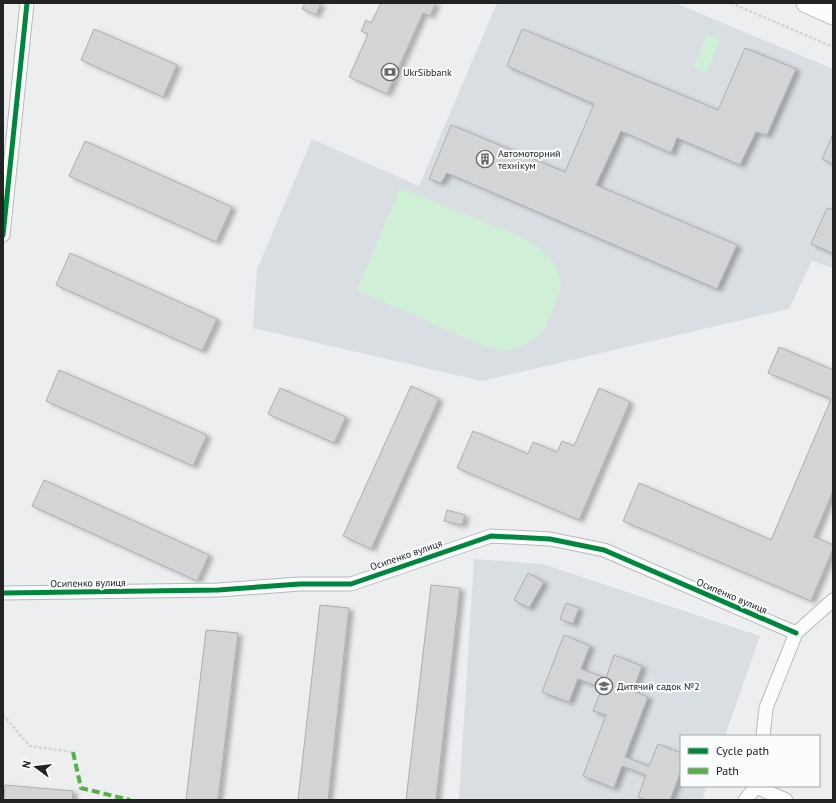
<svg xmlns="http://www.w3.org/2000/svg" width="836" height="803" font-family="'PT Sans',sans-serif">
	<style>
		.built { fill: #d9dee3 }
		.green { fill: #d0efd7 }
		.building { fill: #d3d4d5; stroke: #adaeaf; filter: url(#shadow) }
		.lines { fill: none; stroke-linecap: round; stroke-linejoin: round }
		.minor-casing { stroke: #b8b9bb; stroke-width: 15 }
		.secondary-casing { stroke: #b8b9bb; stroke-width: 21 }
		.path { stroke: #d4d4d5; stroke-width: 2.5; stroke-dasharray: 3 2; stroke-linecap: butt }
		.minor { stroke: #fcfcfd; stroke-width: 13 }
		.secondary { stroke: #fcfcfd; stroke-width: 19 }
		.quiet { stroke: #55b145; stroke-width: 4; stroke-dasharray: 8 4; stroke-linecap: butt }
		.cycleway-casing { stroke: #fafcfe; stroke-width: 8 }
		.cycleway { stroke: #00873e; stroke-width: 5 }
		.labels { text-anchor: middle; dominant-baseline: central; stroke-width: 4; stroke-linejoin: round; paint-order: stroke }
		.poi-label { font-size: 10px; fill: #212222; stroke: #fafcfe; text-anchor: start }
		.street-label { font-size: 10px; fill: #212222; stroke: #fafcfe }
	</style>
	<defs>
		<filter id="shadow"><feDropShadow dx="4.5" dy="2.5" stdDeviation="2" flood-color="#0004"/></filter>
	</defs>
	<rect width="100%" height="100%" fill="#edeef0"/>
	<g class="built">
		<polygon points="497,3 675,3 833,69 833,268 812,261 789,309 482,381 253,328 257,269 312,139 419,186"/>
		<polygon points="474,559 543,564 760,636 725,736 681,736 681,786 707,786 702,800 459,800"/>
	</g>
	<g class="green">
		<polygon points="707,34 720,40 707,72 694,67"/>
		<polygon points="400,188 514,234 535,245 550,257 558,273 561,286 554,309 545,329 532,340 519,348 505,350 486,347 357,290"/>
	</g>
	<g class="building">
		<polygon points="305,3 321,3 316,15 302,9"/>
		<polygon points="381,3 436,3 430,16 423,13 387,94 349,77 368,34 361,31 366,20 371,23"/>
		<polygon points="94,29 177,65 163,97 81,60"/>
		<polygon points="522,29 718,110 745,48 796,69 767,135 756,132 740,165 677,138 671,153 621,131 596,185 737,245 717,289 447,173 441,183 429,179 451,125 565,172 594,104 507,66"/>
		<polygon points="833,134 833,164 822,159"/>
		<polygon points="85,141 232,207 216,242 69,176"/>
		<polygon points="827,208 833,210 833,253 811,244"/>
		<polygon points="70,253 217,319 202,351 56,285"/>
		<polygon points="779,347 833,370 833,491 814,537 833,545 833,549 811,601 623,521 639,483 771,540 831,399 768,373"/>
		<polygon points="59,370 207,435 193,466 46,401"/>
		<polygon points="411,386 439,399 371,549 343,536"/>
		<polygon points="280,388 346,417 334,443 268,414"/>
		<polygon points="599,388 630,402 579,520 457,468 473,431 528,454 533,442 557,452 562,441 574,446"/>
		<polygon points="44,480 209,555 197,581 32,506"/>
		<polygon points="447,510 465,515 462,525 444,521"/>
		<polygon points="528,573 544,582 529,608 514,600"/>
		<polygon points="431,585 460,588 436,800 406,800"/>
		<polygon points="566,603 579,608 573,624 560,619"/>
		<polygon points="320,605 349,608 328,800 298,800"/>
		<polygon points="206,630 238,633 218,800 186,800"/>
		<polygon points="564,635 590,646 581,669 606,678 614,655 642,666 633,691 648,697 625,757 649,766 658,744 681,753 681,771 670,800 647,800 638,797 646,775 622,766 614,788 583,776 606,715 593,711 602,688 578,679 569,702 542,692"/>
		<polygon points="5,785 73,791 72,800 4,800"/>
	</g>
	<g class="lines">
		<defs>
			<g id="minor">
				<polyline points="3,235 27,3"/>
				<polyline points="3,593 218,590 300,584 351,584 491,536 550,539 604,550 796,633"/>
				<polyline points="763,736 766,708 796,633 833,600"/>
				<polyline points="745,800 756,787 786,800"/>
			</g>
			<polyline id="secondary" points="806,3 833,15"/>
		</defs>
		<use href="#minor" class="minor-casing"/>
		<use href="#secondary" class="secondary-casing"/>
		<g class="path">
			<polyline points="731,3 833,47"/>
			<polyline points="3,715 30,746 73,752"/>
		</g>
		<use href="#minor" class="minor"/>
		<use href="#secondary" class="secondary"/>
		<polyline class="quiet" points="73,752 81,788 130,800"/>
		<defs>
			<g id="cycleway">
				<polyline points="3,235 27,3"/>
				<polyline points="3,593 218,590 300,584 351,584 491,536 550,539 604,550 796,633"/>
			</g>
		</defs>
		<use href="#cycleway" class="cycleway-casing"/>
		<use href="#cycleway" class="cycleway"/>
	</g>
	<defs>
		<symbol id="bank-ring" viewBox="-11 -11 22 22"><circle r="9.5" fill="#fafcfe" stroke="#68696a" stroke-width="1.5"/><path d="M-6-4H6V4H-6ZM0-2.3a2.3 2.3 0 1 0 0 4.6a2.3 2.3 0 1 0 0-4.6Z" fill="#68696a"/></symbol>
		<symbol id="building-ring" viewBox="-11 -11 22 22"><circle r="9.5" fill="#fafcfe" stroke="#68696a" stroke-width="1.5"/><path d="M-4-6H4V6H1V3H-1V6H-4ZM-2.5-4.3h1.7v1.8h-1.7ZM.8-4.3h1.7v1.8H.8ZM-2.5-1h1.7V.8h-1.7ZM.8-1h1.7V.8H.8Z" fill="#68696a"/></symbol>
		<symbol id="school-ring" viewBox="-11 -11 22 22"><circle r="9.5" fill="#fafcfe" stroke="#68696a" stroke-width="1.5"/><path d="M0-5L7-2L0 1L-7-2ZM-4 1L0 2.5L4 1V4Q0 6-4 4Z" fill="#68696a"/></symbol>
	</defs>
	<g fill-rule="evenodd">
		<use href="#bank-ring" x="380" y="62" width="20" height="20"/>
		<use href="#building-ring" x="475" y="149" width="20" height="20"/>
		<use href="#school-ring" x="594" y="676" width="20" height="20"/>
	</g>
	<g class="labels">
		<g class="poi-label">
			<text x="403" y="72">UkrSibbank</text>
			<text x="498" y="153">Автомоторний<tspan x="498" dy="12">технікум</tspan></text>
			<text x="617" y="686">Дитячий садок №2</text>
		</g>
		<g class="street-label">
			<text transform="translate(406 555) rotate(-19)">Осипенко вулиця</text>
			<text transform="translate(88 583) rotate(-1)">Осипенко вулиця</text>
			<text transform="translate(732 596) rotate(23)">Осипенко вулиця</text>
		</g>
	</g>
	<rect width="836" height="803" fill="none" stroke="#212222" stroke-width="8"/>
	<rect x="680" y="735" width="140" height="52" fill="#fafcfe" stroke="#a3a5a6"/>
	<rect x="688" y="748" width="20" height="6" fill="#00873e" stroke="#a3a5a6"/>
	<text x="716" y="755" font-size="12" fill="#212222">Cycle path</text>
	<rect x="688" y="768" width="20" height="6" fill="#55b145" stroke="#a3a5a6"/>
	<text x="716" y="775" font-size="12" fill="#212222">Path</text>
	<g transform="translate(36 767) rotate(285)" stroke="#fafcfe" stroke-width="3" paint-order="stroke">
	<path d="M0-3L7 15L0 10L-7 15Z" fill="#212222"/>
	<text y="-6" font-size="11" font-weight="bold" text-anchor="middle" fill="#212222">N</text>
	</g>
</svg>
